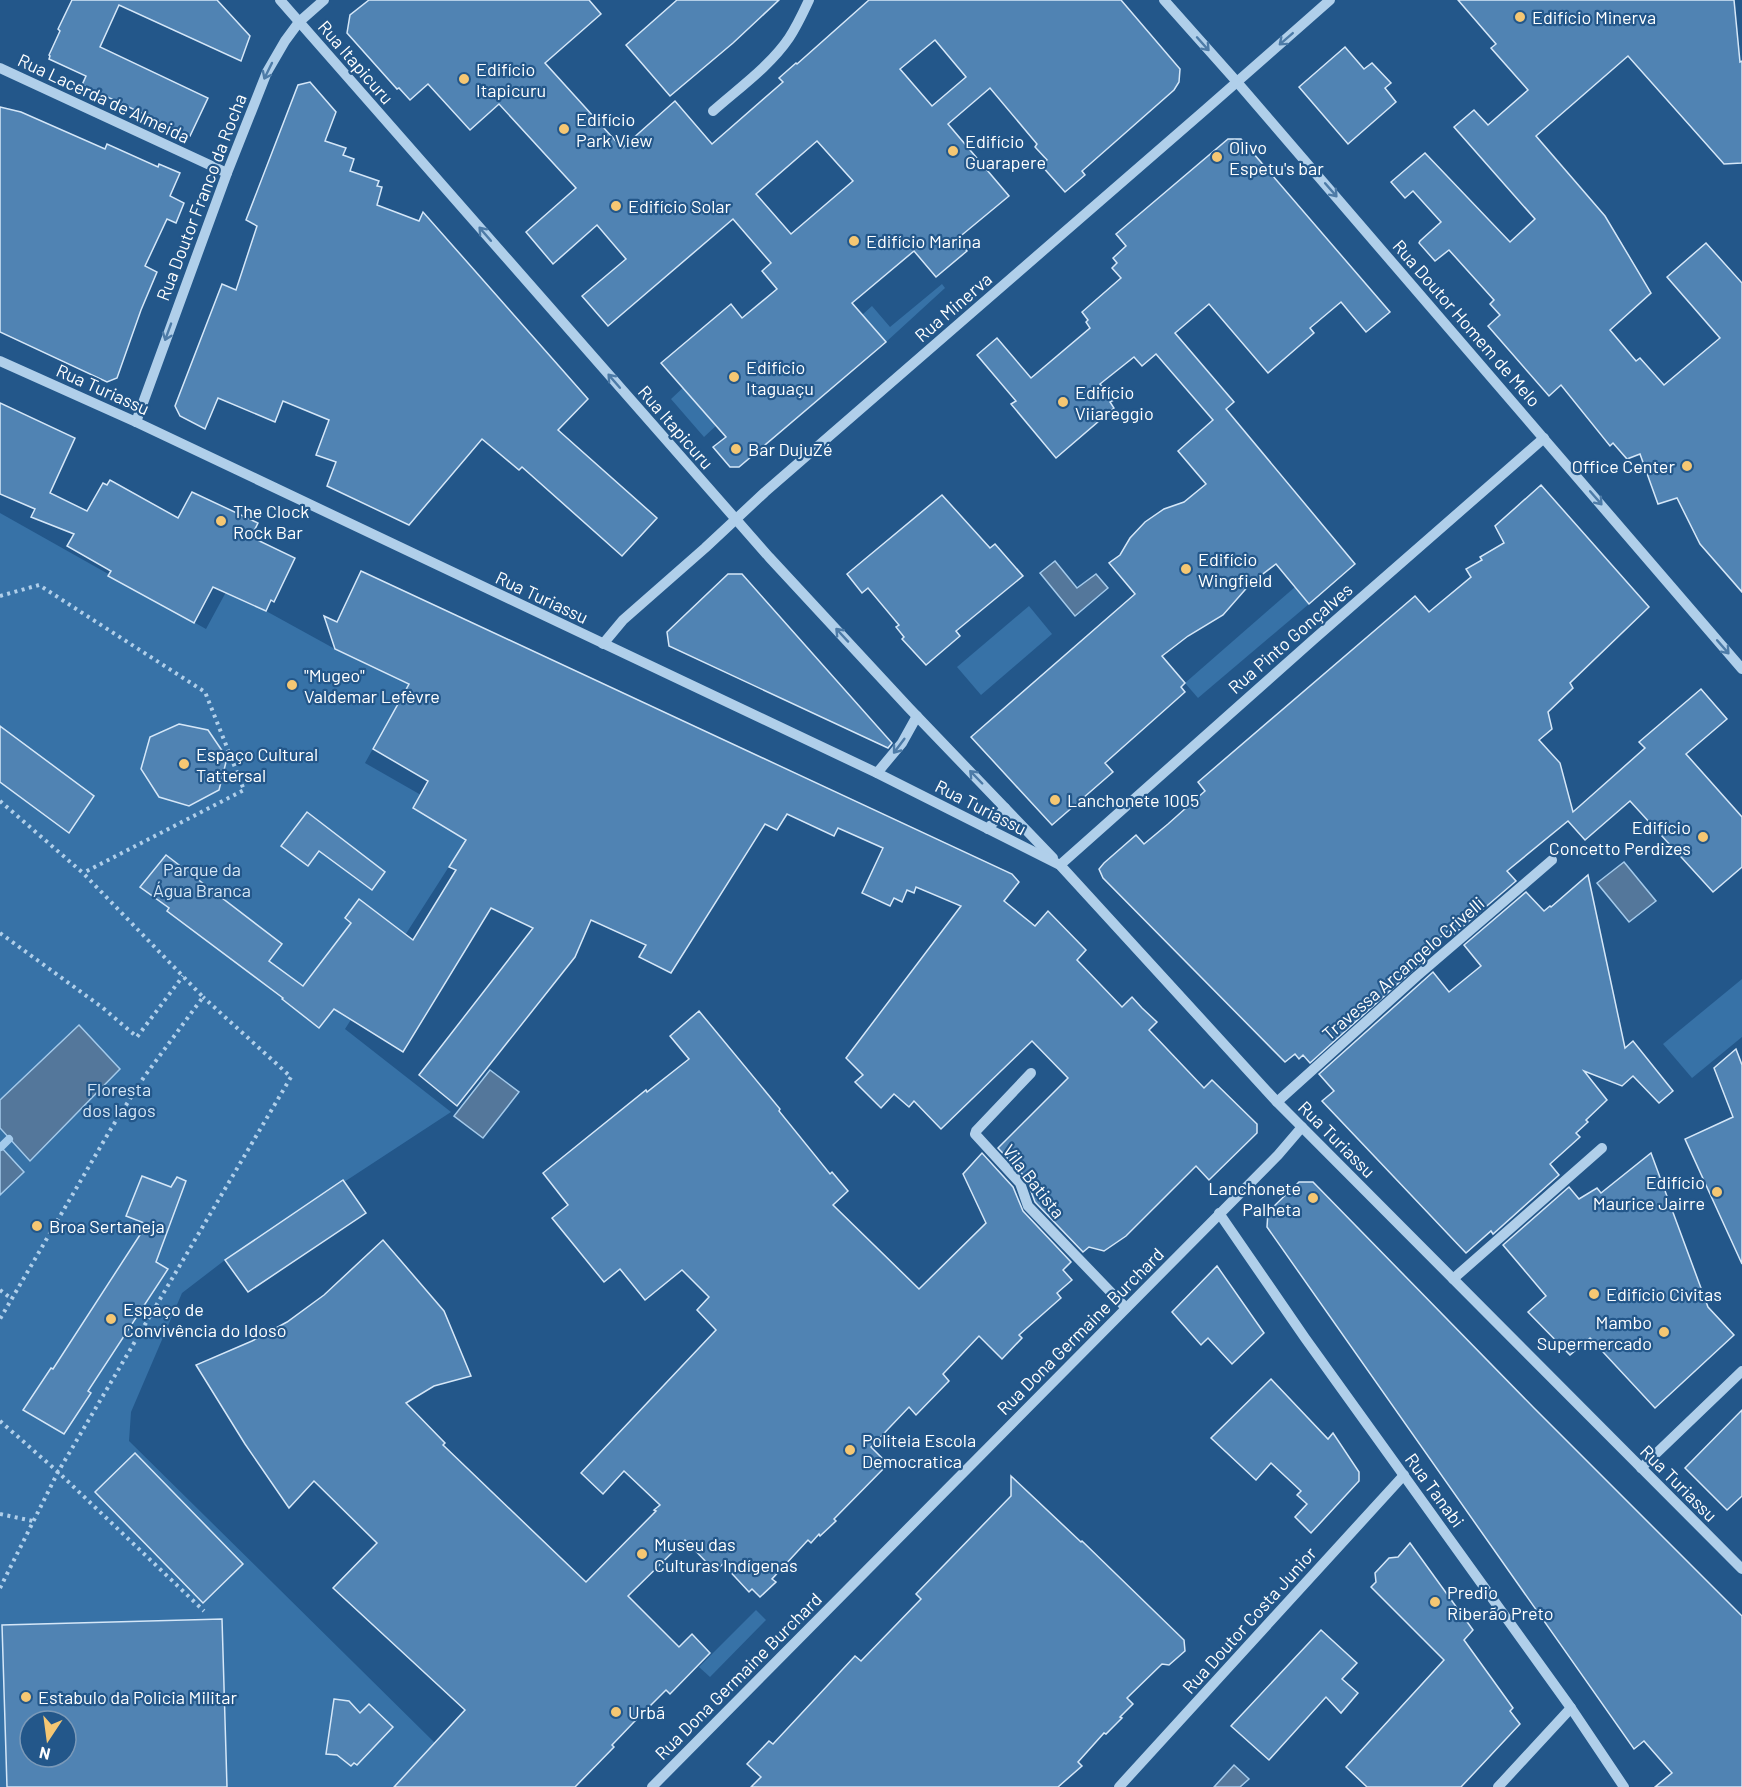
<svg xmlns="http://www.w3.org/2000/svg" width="1742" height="1787" font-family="Barlow,sans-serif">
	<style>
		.green { fill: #3772a7; fill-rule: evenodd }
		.water { fill: #54779b; stroke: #a4caeb; stroke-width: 1.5 }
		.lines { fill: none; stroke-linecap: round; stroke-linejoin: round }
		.stream { stroke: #a4caeb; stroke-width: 8 }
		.building { fill: #5083b3; stroke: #d5e7f8; stroke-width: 1.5; fill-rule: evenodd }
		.path { stroke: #b0cfea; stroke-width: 4; stroke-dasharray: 3 4.5; stroke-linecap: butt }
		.minor { stroke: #b0cfea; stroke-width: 10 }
		.oneway { stroke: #4d7ba7 }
		.poi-dot { fill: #f5c773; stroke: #23578a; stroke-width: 2 }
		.labels { text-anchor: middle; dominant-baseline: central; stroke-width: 4.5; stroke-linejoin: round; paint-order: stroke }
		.poi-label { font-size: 18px; fill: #fff; stroke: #23578a; text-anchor: start }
		.street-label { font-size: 18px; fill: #fff; stroke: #23578a }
		.park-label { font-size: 18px; fill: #d5e7f8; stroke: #23578a }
	</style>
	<rect width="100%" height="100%" fill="#23578a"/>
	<g class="green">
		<polygon points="942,284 945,288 886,342 862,315 872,306 890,327"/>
		<polygon points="687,384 694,392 692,399 706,414 713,414 720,422 704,437 671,399"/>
		<path d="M0,513l206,116 20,-37 40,19 69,38 74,35 -44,79 84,48 17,29 -121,189 106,83 -226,148 -43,33 -51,119 -2,29 306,302 -42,44h-393zM30,1721h36v36h-36z"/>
		<polygon points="1295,587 1309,604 1198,698 1185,683"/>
		<polygon points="1029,606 1052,634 981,695 957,667"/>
		<polygon points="1742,979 1742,1037 1692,1078 1663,1044"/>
		<polygon points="756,1610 766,1620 710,1677 699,1667"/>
	</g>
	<g class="water">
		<polygon points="1055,561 1077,588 1096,574 1108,588 1075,616 1040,573"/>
		<polygon points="1624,862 1656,901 1629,922 1597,883"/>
		<polygon points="79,1025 120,1069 30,1161 0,1128 0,1100"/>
		<polygon points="490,1070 519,1092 483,1138 454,1116"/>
		<polygon points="0,1146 24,1172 0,1195"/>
		<polygon points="1234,1765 1249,1779 1240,1787 1214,1787"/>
	</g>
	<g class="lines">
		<polyline class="stream" points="1,1147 9,1139"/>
	</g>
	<g class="building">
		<polygon points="72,0 217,0 250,36 241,61 119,5 100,47 208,98 190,136 82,85 86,76 49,59 50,56 49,55 60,31 58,29"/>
		<path d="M369,0h220l12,14 -56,49 77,85 53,-47 37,43 71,-62 -4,-4 17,-15 1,1 72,-64h252l59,69 -1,13 -5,8 -92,81 3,4 -20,17 -24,-27 6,-5 -12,-13 2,-3 -47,-56 -42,36 61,72 -52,43 10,12 -31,26 -22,-26 -62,52 34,39 -147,125h-9l-17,-20 13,-10 -65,-74 70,-59 11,14 35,-29 -15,-18 9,-8 -38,-44 -125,107 -26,-30 44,-37 -29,-34 -44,39 -27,-32 50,-44 -77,-84 -29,26 -42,-46 -18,16 -11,-12 -2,1 -50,-56 3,-18zM935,40l31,37 -34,29 -32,-37zM817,141l36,40 -62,53 -35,-40z"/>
		<polygon points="677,0 779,0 733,43 670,96 626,45"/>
		<polygon points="1458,0 1734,0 1740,62 1742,61 1742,163 1724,164 1628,56 1536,136 1605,216 1651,293 1610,330 1636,361 1640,358 1664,385 1720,338 1667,277 1706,243 1742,283 1742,592 1700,544 1677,498 1658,504 1640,454 1627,459 1613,443 1610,446 1561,385 1549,396 1488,326 1500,315 1490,304 1494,300 1449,250 1435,261 1419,243 1420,241 1441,222 1413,191 1405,198 1391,182 1425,153 1510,242 1535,219 1454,127 1474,110 1488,125 1528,90 1491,48 1496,44"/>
		<polygon points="1345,47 1364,69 1372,63 1391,83 1385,88 1396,102 1348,144 1299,87"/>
		<polygon points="310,82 336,112 325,141 346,148 343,155 354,159 350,171 379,181 377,186 382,187 377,205 419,221 423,212 588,399 558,430 657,518 622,556 522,467 519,470 482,439 409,525 327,486 336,462 316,455 329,420 283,401 275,422 218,398 205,429 180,416 175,406 222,284 236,290 257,226 246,220 298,85"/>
		<polygon points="0,107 21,112 105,149 107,144 158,167 159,164 180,173 170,196 184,203 176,223 167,219 145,266 157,272 141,310 117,378 107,382 0,332"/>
		<polygon points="1228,139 1241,139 1390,312 1366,332 1341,302 1310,328 1314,333 1268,373 1209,304 1175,333 1234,402 1226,409 1355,564 1309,604 1276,564 1251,583 1223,615 1188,636 1162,656 1185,683 1181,687 1185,692 1105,763 1113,772 1052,825 971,737 1135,594 1109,563 1120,555 1130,538 1145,522 1164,509 1184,502 1206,484 1178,451 1213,420 1156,354 1142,366 1134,357 1100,384 1114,400 1110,402 1114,408 1056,458 1011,404 1016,401 977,355 997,338 1031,378 1090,328 1086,322 1088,320 1082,312 1121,278 1112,268 1117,263 1113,258 1126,246 1116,234"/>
		<polygon points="0,403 75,438 50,493 87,511 103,483 107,485 110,480 178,518 192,492 258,523 251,537 295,558 274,602 271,600 266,611 213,587 194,623 108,576 111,571 67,546 74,534 31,517 35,509 0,494"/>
		<polygon points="1541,485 1649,607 1570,683 1573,688 1548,712 1552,729 1539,740 1560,763 1573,812 1645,748 1639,742 1701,689 1727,719 1686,754 1742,817 1742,867 1713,892 1630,801 1585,840 1568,821 1507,871 1516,881 1454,934 1450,929 1419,956 1423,961 1310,1063 1303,1055 1299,1059 1295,1054 1285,1062 1103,878 1099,869 1104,863 1136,835 1144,844 1168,824 1205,791 1198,782 1415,596 1429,612 1471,577 1466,569 1482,560 1480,557 1504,543 1495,526"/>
		<polygon points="942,495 990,548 995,544 1023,576 956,631 960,636 926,665 902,639 904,637 896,627 899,625 868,588 862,593 847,574"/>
		<polygon points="361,571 1012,874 1019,882 1004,901 1035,926 1048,911 1086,950 1077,960 1122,1007 1132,997 1142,1008 1157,1022 1149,1030 1204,1088 1212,1080 1257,1124 1257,1133 1209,1180 1196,1166 1126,1236 1104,1251 1089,1247 1083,1252 1035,1202 1026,1178 998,1148 1068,1078 1032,1041 941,1129 914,1101 909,1107 894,1094 881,1108 855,1082 863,1075 846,1058 961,906 916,887 914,893 907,890 902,902 894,898 890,906 862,893 883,848 838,828 834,836 787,814 777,830 765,824 671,973 639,957 646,945 591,920 575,957 457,1106 419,1075 533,928 491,908 403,1052 334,1009 319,1028 282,999 283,998 167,911 169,908 140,887 166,855 282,944 269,961 303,986 351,923 345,918 359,899 413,940 456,870 449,867 466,840 413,808 428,781 373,749 409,684 335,649 324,616 337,622"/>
		<polygon points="728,574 742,574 892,743 888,748 669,646 667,632"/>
		<polygon points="179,724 208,730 227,758 219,790 189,806 159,797 141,769 150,737"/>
		<polygon points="0,726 94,796 69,833 0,782"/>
		<polygon points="307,812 385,872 372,890 319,851 308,866 281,846"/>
		<polygon points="1588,875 1625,1048 1633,1041 1673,1091 1659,1103 1633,1076 1622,1086 1584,1071 1607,1100 1586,1120 1588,1122 1576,1133 1580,1137 1550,1164 1559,1175 1493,1234 1491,1231 1466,1253 1322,1101 1334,1091 1319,1074 1433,972 1449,992 1481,966 1464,945 1526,892 1544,911 1550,906 1551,907"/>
		<polygon points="699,1011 780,1109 779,1111 830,1174 832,1172 848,1191 833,1205 919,1289 986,1223 963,1174 982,1153 1013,1187 1023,1211 1071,1262 1063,1270 1072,1280 1057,1293 1061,1298 1019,1335 1022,1338 1002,1359 979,1336 943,1374 949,1381 916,1415 909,1407 871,1447 888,1464 834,1519 836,1521 820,1536 819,1534 811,1543 808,1540 772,1579 776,1582 760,1597 752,1589 749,1592 723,1564 715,1571 685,1540 628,1596 679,1647 692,1634 710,1653 670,1694 666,1690 634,1722 612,1745 614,1747 575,1787 394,1787 465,1710 333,1588 377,1543 314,1481 289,1508 245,1444 196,1365 252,1341 287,1322 324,1295 383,1240 444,1311 471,1376 434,1386 406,1403 445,1443 443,1445 586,1582 656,1511 654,1510 660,1505 624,1471 603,1494 581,1473 716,1330 697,1310 709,1297 682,1270 645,1300 620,1269 604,1282 552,1218 568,1205 543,1173 646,1090 647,1092 689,1059 670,1036"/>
		<polygon points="1736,1049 1742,1065 1742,1264 1685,1139 1733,1117 1714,1068"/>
		<polygon points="1651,1153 1708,1307 1734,1335 1655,1408 1590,1338 1570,1355 1528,1312 1546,1296 1503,1245 1569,1187 1579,1199 1597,1188 1601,1193"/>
		<polygon points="142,1176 171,1187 177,1177 186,1181 156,1262 168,1269 88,1391 91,1393 64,1434 23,1410 51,1368 53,1369 147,1224 126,1216"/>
		<polygon points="343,1180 366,1213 248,1292 225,1260"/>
		<polygon points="1299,1182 1313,1182 1534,1408 1742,1616 1742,1787 1655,1787 1672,1773 1644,1741 1634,1749 1267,1227 1268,1212"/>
		<polygon points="1217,1266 1264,1333 1232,1364 1208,1338 1201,1345 1172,1312"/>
		<polygon points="1271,1379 1328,1439 1333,1433 1359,1472 1359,1481 1311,1533 1295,1517 1307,1504 1297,1495 1301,1491 1271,1463 1256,1480 1211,1438"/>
		<polygon points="1742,1410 1742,1496 1727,1510 1685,1468"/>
		<polygon points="135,1453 243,1564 203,1603 95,1492"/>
		<polygon points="1011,1476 1081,1542 1082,1541 1184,1640 1185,1651 1169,1665 1162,1664 1127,1698 1133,1704 1120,1717 1122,1718 1106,1734 1104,1733 1078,1762 1082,1766 1058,1787 751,1787 761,1777 747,1764 769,1741 773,1744 855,1656 861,1661 921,1599 916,1594 1011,1496"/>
		<polygon points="1410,1543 1473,1630 1464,1640 1513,1708 1510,1711 1520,1724 1461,1787 1367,1787 1346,1767 1444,1660 1371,1587 1376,1582 1375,1573 1389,1558 1398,1557"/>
		<path d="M222,1619l5,168h-220l-5,-162zM30,1721h36v36h-36z"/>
		<polygon points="1321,1630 1357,1663 1342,1679 1358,1693 1341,1713 1326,1697 1269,1760 1231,1726"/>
		<polygon points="334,1699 349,1701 360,1713 369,1704 393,1727 357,1765 354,1763 351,1766 337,1755 326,1754"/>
	</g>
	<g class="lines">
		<g class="path">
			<polyline points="0,596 39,585 205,692 244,790 83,873"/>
			<polyline points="0,801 83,873 203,997 144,1077 112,1127 0,1319"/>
			<polyline points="0,933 103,1008 137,1037 183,976"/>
			<polyline points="0,1290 12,1299"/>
			<polyline points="0,1421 58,1472 204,1611"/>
			<polyline points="0,1514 33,1521"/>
			<polyline points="0,1588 58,1472 291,1077 203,997"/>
		</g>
		<g class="minor">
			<polyline points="280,0 769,557 909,708 1053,858"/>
			<polyline points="1164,0 1237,82 1742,669"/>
			<polyline points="0,68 227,173"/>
			<path d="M713,111c26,-23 57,-45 76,-73 8,-12 14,-25 20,-38"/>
			<polyline points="0,361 136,422 877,773 1060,865 1277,1102 1742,1569"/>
			<polyline points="136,422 227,173 267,72 285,41 299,22 324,0"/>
			<polyline points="603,644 623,620 705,548 765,492 1205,110 1330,0"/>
			<polyline points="877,773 902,743 917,716"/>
			<polyline points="988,829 1005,808"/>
			<polyline points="1060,865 1313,640 1544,438"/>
			<polyline points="1031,1073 976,1131 975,1134 1020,1183 1028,1206 1126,1308"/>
			<polyline points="1277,1102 1417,976 1552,860"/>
			<polyline points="1219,1213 1305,1338 1571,1708 1624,1787"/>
			<polyline points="1453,1279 1602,1148"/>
			<polyline points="1641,1468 1742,1371"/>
			<polyline points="652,1787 1278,1155 1302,1127"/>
			<polyline points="1119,1787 1404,1475"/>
			<polyline points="1498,1787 1571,1708"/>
		</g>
	</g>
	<defs><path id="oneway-shaft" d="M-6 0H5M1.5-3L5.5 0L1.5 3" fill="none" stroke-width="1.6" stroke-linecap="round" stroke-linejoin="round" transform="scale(1.5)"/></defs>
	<g class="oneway">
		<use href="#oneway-shaft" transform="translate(1286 39) rotate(139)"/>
		<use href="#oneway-shaft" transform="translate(1203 44) rotate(48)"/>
		<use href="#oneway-shaft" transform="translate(268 71) rotate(116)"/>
		<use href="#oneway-shaft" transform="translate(1331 190) rotate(49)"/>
		<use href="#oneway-shaft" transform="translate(485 234) rotate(-131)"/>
		<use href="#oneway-shaft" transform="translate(168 332) rotate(110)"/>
		<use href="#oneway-shaft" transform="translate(614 381) rotate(-131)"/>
		<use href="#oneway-shaft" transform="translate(1596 498) rotate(49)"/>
		<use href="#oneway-shaft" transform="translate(842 635) rotate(-133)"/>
		<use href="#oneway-shaft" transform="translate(1723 647) rotate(49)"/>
		<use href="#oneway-shaft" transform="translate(899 746) rotate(127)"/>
		<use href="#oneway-shaft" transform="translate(976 777) rotate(-134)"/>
	</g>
	<g class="poi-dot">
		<circle cx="1520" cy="17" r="6"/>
		<circle cx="464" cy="79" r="6"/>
		<circle cx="564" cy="129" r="6"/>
		<circle cx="953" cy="151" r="6"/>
		<circle cx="1217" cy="157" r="6"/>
		<circle cx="616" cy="206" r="6"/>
		<circle cx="854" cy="241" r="6"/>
		<circle cx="734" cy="377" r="6"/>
		<circle cx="1063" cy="402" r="6"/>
		<circle cx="736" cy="449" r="6"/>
		<circle cx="1687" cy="466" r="6"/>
		<circle cx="221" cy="521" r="6"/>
		<circle cx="1186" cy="569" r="6"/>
		<circle cx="292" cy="685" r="6"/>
		<circle cx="184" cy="764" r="6"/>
		<circle cx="1055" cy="800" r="6"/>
		<circle cx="1703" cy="837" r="6"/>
		<circle cx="1717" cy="1192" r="6"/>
		<circle cx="1313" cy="1198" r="6"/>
		<circle cx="37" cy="1226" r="6"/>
		<circle cx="1594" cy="1294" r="6"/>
		<circle cx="111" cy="1319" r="6"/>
		<circle cx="1664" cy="1332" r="6"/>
		<circle cx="850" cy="1450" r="6"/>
		<circle cx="642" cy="1554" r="6"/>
		<circle cx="1435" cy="1602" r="6"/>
		<circle cx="26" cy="1697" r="6"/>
		<circle cx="616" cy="1712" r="6"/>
	</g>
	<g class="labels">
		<g class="poi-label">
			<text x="1532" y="17">Edifício Minerva</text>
			<text x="476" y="69">Edifício<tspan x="476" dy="21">Itapicuru</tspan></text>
			<text x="576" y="119">Edifício<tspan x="576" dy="21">Park View</tspan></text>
			<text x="965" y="141">Edifício<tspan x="965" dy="21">Guarapere</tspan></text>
			<text x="1229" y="147">Olivo<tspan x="1229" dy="21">Espetu's bar</tspan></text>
			<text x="628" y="206">Edifício Solar</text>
			<text x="866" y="241">Edifício Marina</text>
			<text x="746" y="367">Edifício<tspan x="746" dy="21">Itaguaçu</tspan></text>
			<text x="1075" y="392">Edifício<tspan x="1075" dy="21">Viiareggio</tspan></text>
			<text x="748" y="449">Bar DujuZé</text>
			<text x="1675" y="466" text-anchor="end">Office Center</text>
			<text x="233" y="511">The Clock<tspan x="233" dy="21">Rock Bar</tspan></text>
			<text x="1198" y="559">Edifício<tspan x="1198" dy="21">Wingfield</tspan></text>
			<text x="304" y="675">"Mugeo"<tspan x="304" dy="21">Valdemar Lefèvre</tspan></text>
			<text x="196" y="754">Espaço Cultural<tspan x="196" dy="21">Tattersal</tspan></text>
			<text x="1067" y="800">Lanchonete 1005</text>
			<text x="1691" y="827" text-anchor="end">Edifício<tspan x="1691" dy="21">Concetto Perdizes</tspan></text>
			<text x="1705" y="1182" text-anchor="end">Edifício<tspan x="1705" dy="21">Maurice Jairre</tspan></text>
			<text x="1301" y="1188" text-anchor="end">Lanchonete<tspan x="1301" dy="21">Palheta</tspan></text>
			<text x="49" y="1226">Broa Sertaneja</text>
			<text x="1606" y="1294">Edifício Civitas</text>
			<text x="123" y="1309">Espaço de<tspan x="123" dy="21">Convivência do Idoso</tspan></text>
			<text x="1652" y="1322" text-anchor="end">Mambo<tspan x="1652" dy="21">Supermercado</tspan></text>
			<text x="862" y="1440">Politeia Escola<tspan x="862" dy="21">Democratica</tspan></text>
			<text x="654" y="1544">Museu das<tspan x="654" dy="21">Culturas Indígenas</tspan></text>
			<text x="1447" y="1592">Predio<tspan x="1447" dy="21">Riberão Preto</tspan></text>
			<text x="38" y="1697">Estabulo da Policia Militar</text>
			<text x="628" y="1712">Urbã</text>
		</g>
		<g class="street-label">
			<text transform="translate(356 62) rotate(49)">Rua Itapicuru</text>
			<text transform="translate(104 98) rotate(25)">Rua Lacerda de Almeida</text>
			<text transform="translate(201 197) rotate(-69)">Rua Doutor Franco da Rocha</text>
			<text transform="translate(953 307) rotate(-41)">Rua Minerva</text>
			<text transform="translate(1467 323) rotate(49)">Rua Doutor Homem de Melo</text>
			<text transform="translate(103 389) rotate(24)">Rua Turiassu</text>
			<text transform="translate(676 427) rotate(49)">Rua Itapicuru</text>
			<text transform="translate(542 597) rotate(25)">Rua Turiassu</text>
			<text transform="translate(1290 638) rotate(-41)">Rua Pinto Gonçalves</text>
			<text transform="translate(981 807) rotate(27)">Rua Turiassu</text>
			<text transform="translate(1403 968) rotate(-41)">Travessa Arcangelo Crivelli</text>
			<text transform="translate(1337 1139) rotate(45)">Rua Turiassu</text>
			<text transform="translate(1034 1181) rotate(52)">Vila Batista</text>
			<text transform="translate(1080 1331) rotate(-45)">Rua Dona Germaine Burchard</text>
			<text transform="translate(1679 1483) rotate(45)">Rua Turiassu</text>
			<text transform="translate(1435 1490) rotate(54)">Rua Tanabi</text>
			<text transform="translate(1249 1620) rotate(-48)">Rua Doutor Costa Junior</text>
			<text transform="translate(738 1676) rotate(-45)">Rua Dona Germaine Burchard</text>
		</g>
		<g class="park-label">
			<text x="202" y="869">Parque da<tspan x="202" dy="21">Água Branca</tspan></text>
			<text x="119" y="1089">Floresta<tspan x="119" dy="21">dos lagos</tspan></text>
		</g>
	</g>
	<g transform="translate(48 1739) rotate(193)"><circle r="28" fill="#23578a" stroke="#7b9ab9" stroke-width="1.5"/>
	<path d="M0-4.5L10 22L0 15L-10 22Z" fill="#f5c773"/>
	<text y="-9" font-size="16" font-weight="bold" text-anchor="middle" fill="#ffffff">N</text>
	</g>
</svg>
